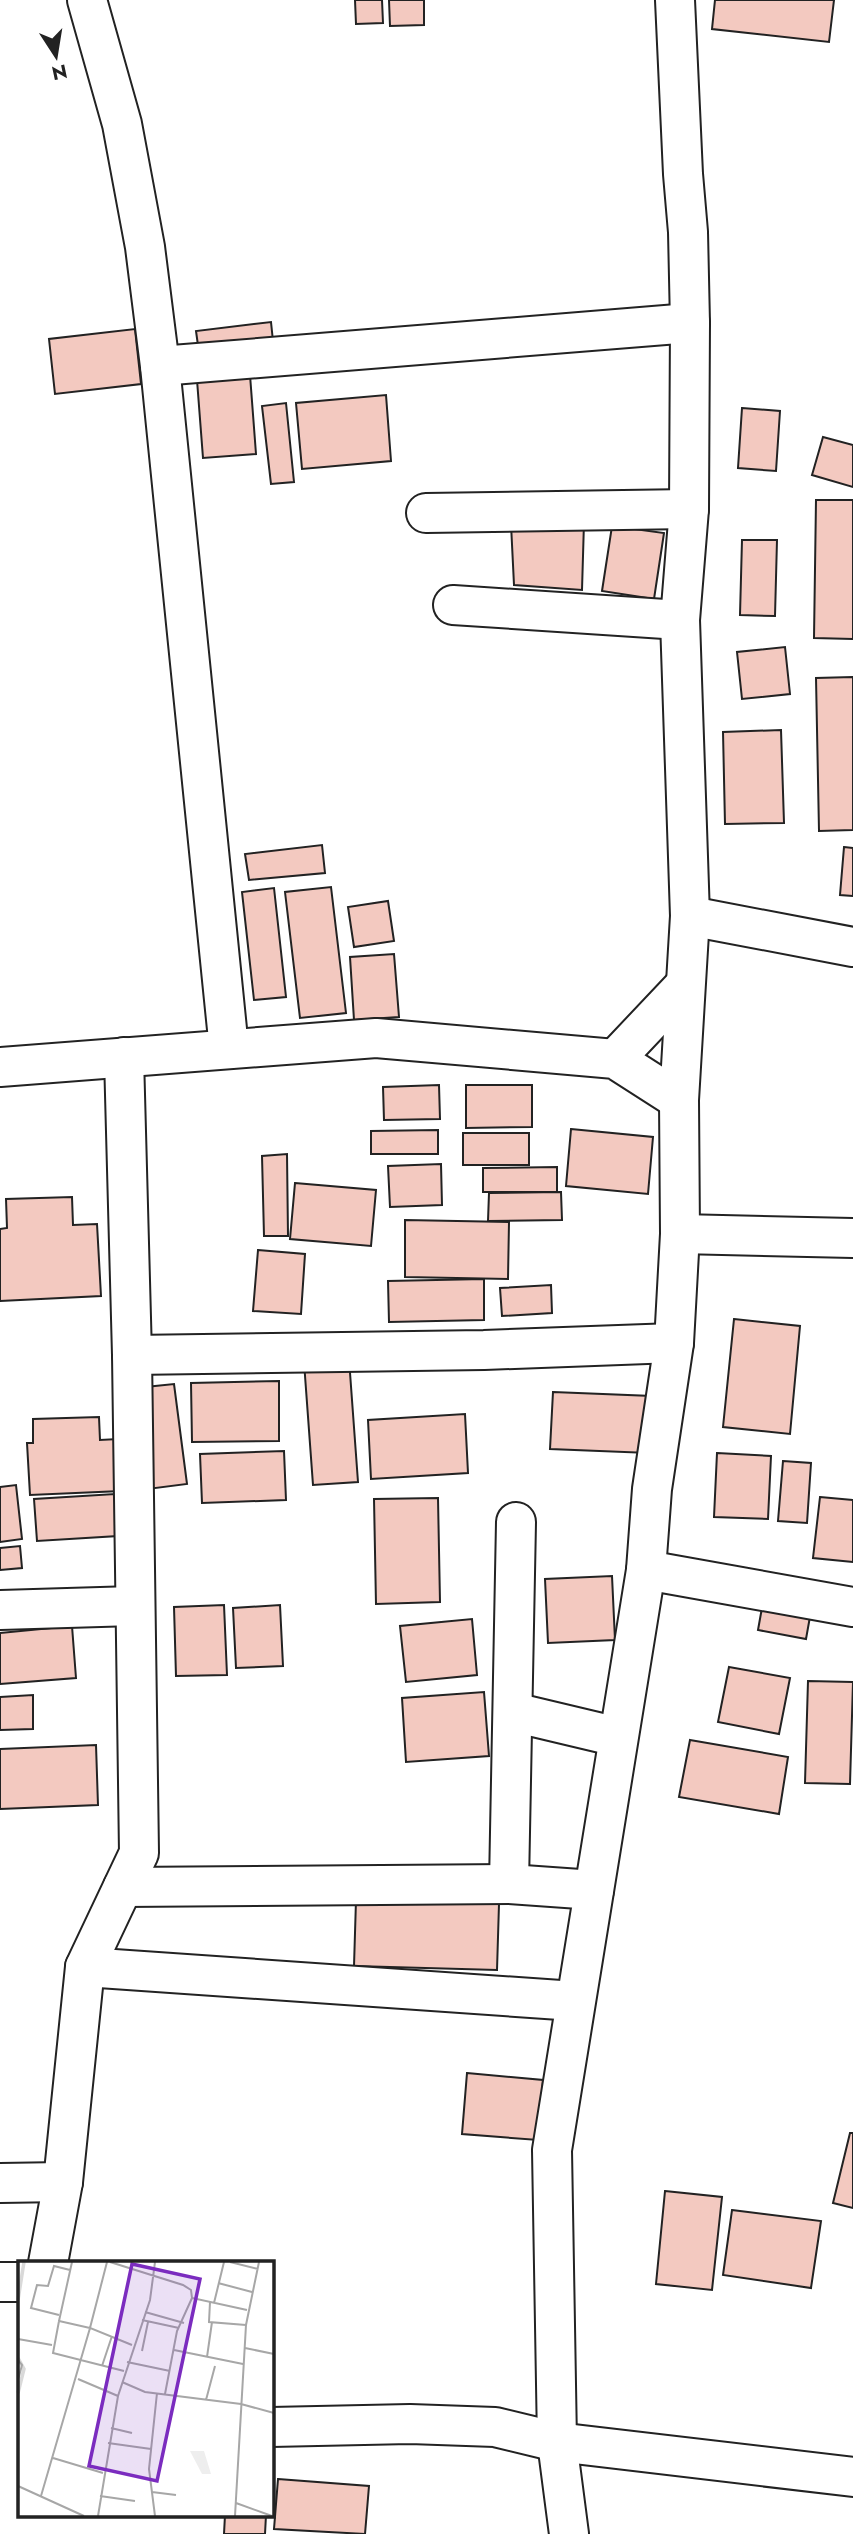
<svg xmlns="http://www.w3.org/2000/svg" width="853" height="2534" font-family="Jost,sans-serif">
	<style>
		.building { fill: #f3c9c0; stroke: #222; stroke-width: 2 }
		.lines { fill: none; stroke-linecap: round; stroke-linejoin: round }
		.minor-casing { stroke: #222; stroke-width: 42 }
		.minor { stroke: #fff; stroke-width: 38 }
		.inset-river { fill: none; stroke: #d9d9d9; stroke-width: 3.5 }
		.inset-road { fill: none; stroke: #a7a7a7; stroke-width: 2 }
		.view { fill: #7b2cbf; fill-opacity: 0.15; stroke: #7b2cbf; stroke-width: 3.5 }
		.inset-edge { fill: none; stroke: #222; stroke-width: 3.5 }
	</style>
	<rect width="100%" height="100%" fill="#fff"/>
	<g class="building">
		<polygon points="355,0 382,0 383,23 356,24"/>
		<polygon points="389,0 424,0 424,25 390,26"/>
		<polygon points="715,0 834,0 829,42 712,29"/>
		<polygon points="271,322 274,351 200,360 196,331"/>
		<polygon points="135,329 141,384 55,394 49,339"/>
		<polygon points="250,375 256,454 203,458 197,380"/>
		<polygon points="386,395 391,461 302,469 296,403"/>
		<polygon points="286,403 294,482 271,484 262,406"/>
		<polygon points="742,408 780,411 776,471 738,468"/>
		<polygon points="823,437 853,445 853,487 812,475"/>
		<polygon points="816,500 853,500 853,639 814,638"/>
		<polygon points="584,522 582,590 514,585 511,524"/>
		<polygon points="612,526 664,533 654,599 602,591"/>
		<polygon points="742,540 777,540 775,616 740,615"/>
		<polygon points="785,647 790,694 742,699 737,652"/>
		<polygon points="853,677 853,830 819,831 816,678"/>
		<polygon points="781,730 784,823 725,824 723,732"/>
		<polygon points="322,845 325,873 249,880 245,854"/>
		<polygon points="844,847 853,848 853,896 840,895"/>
		<polygon points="331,887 346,1013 300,1018 285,892"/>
		<polygon points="274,888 286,997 254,1000 242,892"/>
		<polygon points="388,901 394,941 354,947 348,907"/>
		<polygon points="394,954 399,1017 354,1020 350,957"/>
		<polygon points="439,1085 440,1119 384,1120 383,1087"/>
		<polygon points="466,1085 532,1085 532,1127 466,1128"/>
		<polygon points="571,1129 653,1137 648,1194 566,1186"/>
		<polygon points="438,1130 438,1154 371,1154 371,1131"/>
		<rect x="463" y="1133" width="66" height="32"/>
		<polygon points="287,1154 288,1236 264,1236 262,1156"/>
		<polygon points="441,1164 442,1205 390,1207 388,1166"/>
		<polygon points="557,1167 557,1192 483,1192 483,1168"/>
		<polygon points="295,1183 376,1190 371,1246 290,1239"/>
		<polygon points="561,1192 562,1220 488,1221 489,1193"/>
		<polygon points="72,1197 73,1225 97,1224 101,1296 0,1301 0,1229 7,1228 6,1199"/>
		<polygon points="405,1220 509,1222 508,1279 405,1277"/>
		<polygon points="258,1250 305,1254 301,1314 253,1311"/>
		<polygon points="484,1279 484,1320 389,1322 388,1281"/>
		<polygon points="551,1285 552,1313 502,1316 500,1288"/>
		<polygon points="734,1319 800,1326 790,1434 723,1427"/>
		<polygon points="349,1359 358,1482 313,1485 304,1362"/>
		<polygon points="279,1381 279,1441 192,1442 191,1383"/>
		<polygon points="174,1384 187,1484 148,1489 136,1388"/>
		<polygon points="553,1392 652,1396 649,1453 550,1449"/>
		<polygon points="465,1414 468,1473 371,1479 368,1420"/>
		<polygon points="99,1417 100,1440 118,1439 121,1491 30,1495 27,1443 33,1443 33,1419"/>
		<polygon points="284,1451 286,1500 202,1503 200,1454"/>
		<polygon points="717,1453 771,1456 768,1519 714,1517"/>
		<polygon points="783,1461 811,1463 807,1523 778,1521"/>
		<polygon points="16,1485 22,1539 0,1542 0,1487"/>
		<polygon points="115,1494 118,1536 37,1541 34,1499"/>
		<polygon points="820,1497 853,1500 853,1562 813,1558"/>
		<polygon points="438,1498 440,1602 376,1604 374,1499"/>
		<polygon points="20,1546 22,1568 0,1570 0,1548"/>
		<polygon points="612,1576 615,1640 548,1643 545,1579"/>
		<polygon points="763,1602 811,1611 806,1639 758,1630"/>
		<polygon points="224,1605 227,1675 176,1676 174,1607"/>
		<polygon points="280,1605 283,1666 236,1668 233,1608"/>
		<polygon points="472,1619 477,1675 406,1682 400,1626"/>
		<polygon points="72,1626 76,1678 0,1684 0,1633"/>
		<polygon points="729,1667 790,1678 779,1734 718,1722"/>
		<polygon points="808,1681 853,1682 850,1784 805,1783"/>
		<polygon points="484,1692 489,1756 406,1762 402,1698"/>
		<polygon points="33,1695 33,1729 0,1730 0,1697"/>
		<polygon points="690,1740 788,1757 779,1814 679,1797"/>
		<polygon points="96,1745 98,1805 0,1809 0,1749"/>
		<polygon points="356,1900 499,1904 497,1970 354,1966"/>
		<polygon points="467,2073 543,2080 538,2140 462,2134"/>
		<polygon points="850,2133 853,2133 853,2208 833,2203"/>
		<polygon points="665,2191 722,2197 712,2290 656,2284"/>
		<polygon points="732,2210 821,2221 811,2288 723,2275"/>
		<polygon points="278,2479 369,2486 365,2534 274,2529"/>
		<polygon points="225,2515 266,2515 265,2534 224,2534"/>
	</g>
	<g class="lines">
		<defs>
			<g id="minor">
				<polyline points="87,0 122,124 145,247 160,366 229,1049"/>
				<polyline points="160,366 690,323"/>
				<polyline points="426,513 689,509"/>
				<polyline points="453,605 680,620"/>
				<polyline points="690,916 853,947"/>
				<polyline points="615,1059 684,986"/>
				<polyline points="0,1067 376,1038 615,1059 679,1100"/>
				<polyline points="680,1234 853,1238"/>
				<polyline points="132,1355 484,1350 674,1343"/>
				<polyline points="646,1570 853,1607"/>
				<polyline points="0,1610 134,1606"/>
				<polyline points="513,1712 618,1737"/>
				<polyline points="509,1884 516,1522"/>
				<polyline points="123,1887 509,1884 594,1890"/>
				<polyline points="85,1967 575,2001"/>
				<polyline points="0,2183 63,2182"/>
				<polyline points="48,2263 63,2182 85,1967 139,1853 132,1355 124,1057"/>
				<polyline points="0,2282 19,2282"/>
				<polyline points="271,2427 410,2424 495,2427 557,2442 853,2477"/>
				<polyline points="569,2534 557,2442 552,2150 646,1570 652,1489 674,1343 680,1234 679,1100 690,916 680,620 689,509 690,323 688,232 683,174 675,0"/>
			</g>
		</defs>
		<use href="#minor" class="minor-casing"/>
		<use href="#minor" class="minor"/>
	</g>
	<g transform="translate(18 2261)">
		<rect width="256" height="256" fill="#fff"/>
		<path d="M172,190h14l7,23h-9z" fill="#eee"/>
		<path class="inset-river" d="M0,39l6,-38M0,97l6,11 -6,24"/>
		<path class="inset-road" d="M89,1l-17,66 42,17M92,1l73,23 8,5 1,8 55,12M212,1l28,7M200,22l34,9M192,41l-1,20 37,3M196,42l10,-41M127,51l39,11M41,54l-28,-7 6,-23 11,1 6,-20 16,4M124,59l37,8M41,60l-6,32 71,18M0,78l34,6M227,87l29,6M156,89l69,14M124,90l6,-29M189,96l5,-35M0,99l4,5 -4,15M109,101l43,9M84,105l10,-30M60,118l40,17M104,121l23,10 96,12 33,9M147,133l12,-63 15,-33M188,139l9,-34M93,167l21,5M90,182l43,6M35,197l50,15M0,225l66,30M134,231l24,3M23,235l49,-168 -31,-7 13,-59M82,235l35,5M218,242l36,13M80,255l20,-120 32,-96 5,-38M137,255l-6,-47 8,-76M217,255l11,-191 13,-63"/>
		<path class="view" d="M114,3l68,15 -43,202 -68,-15z"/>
		<rect width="256" height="256" class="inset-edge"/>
	</g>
	<g transform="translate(56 56) rotate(168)" stroke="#ffffff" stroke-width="5" paint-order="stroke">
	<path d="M0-5L12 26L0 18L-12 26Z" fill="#222222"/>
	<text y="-10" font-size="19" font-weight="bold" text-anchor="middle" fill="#222222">N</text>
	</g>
</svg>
